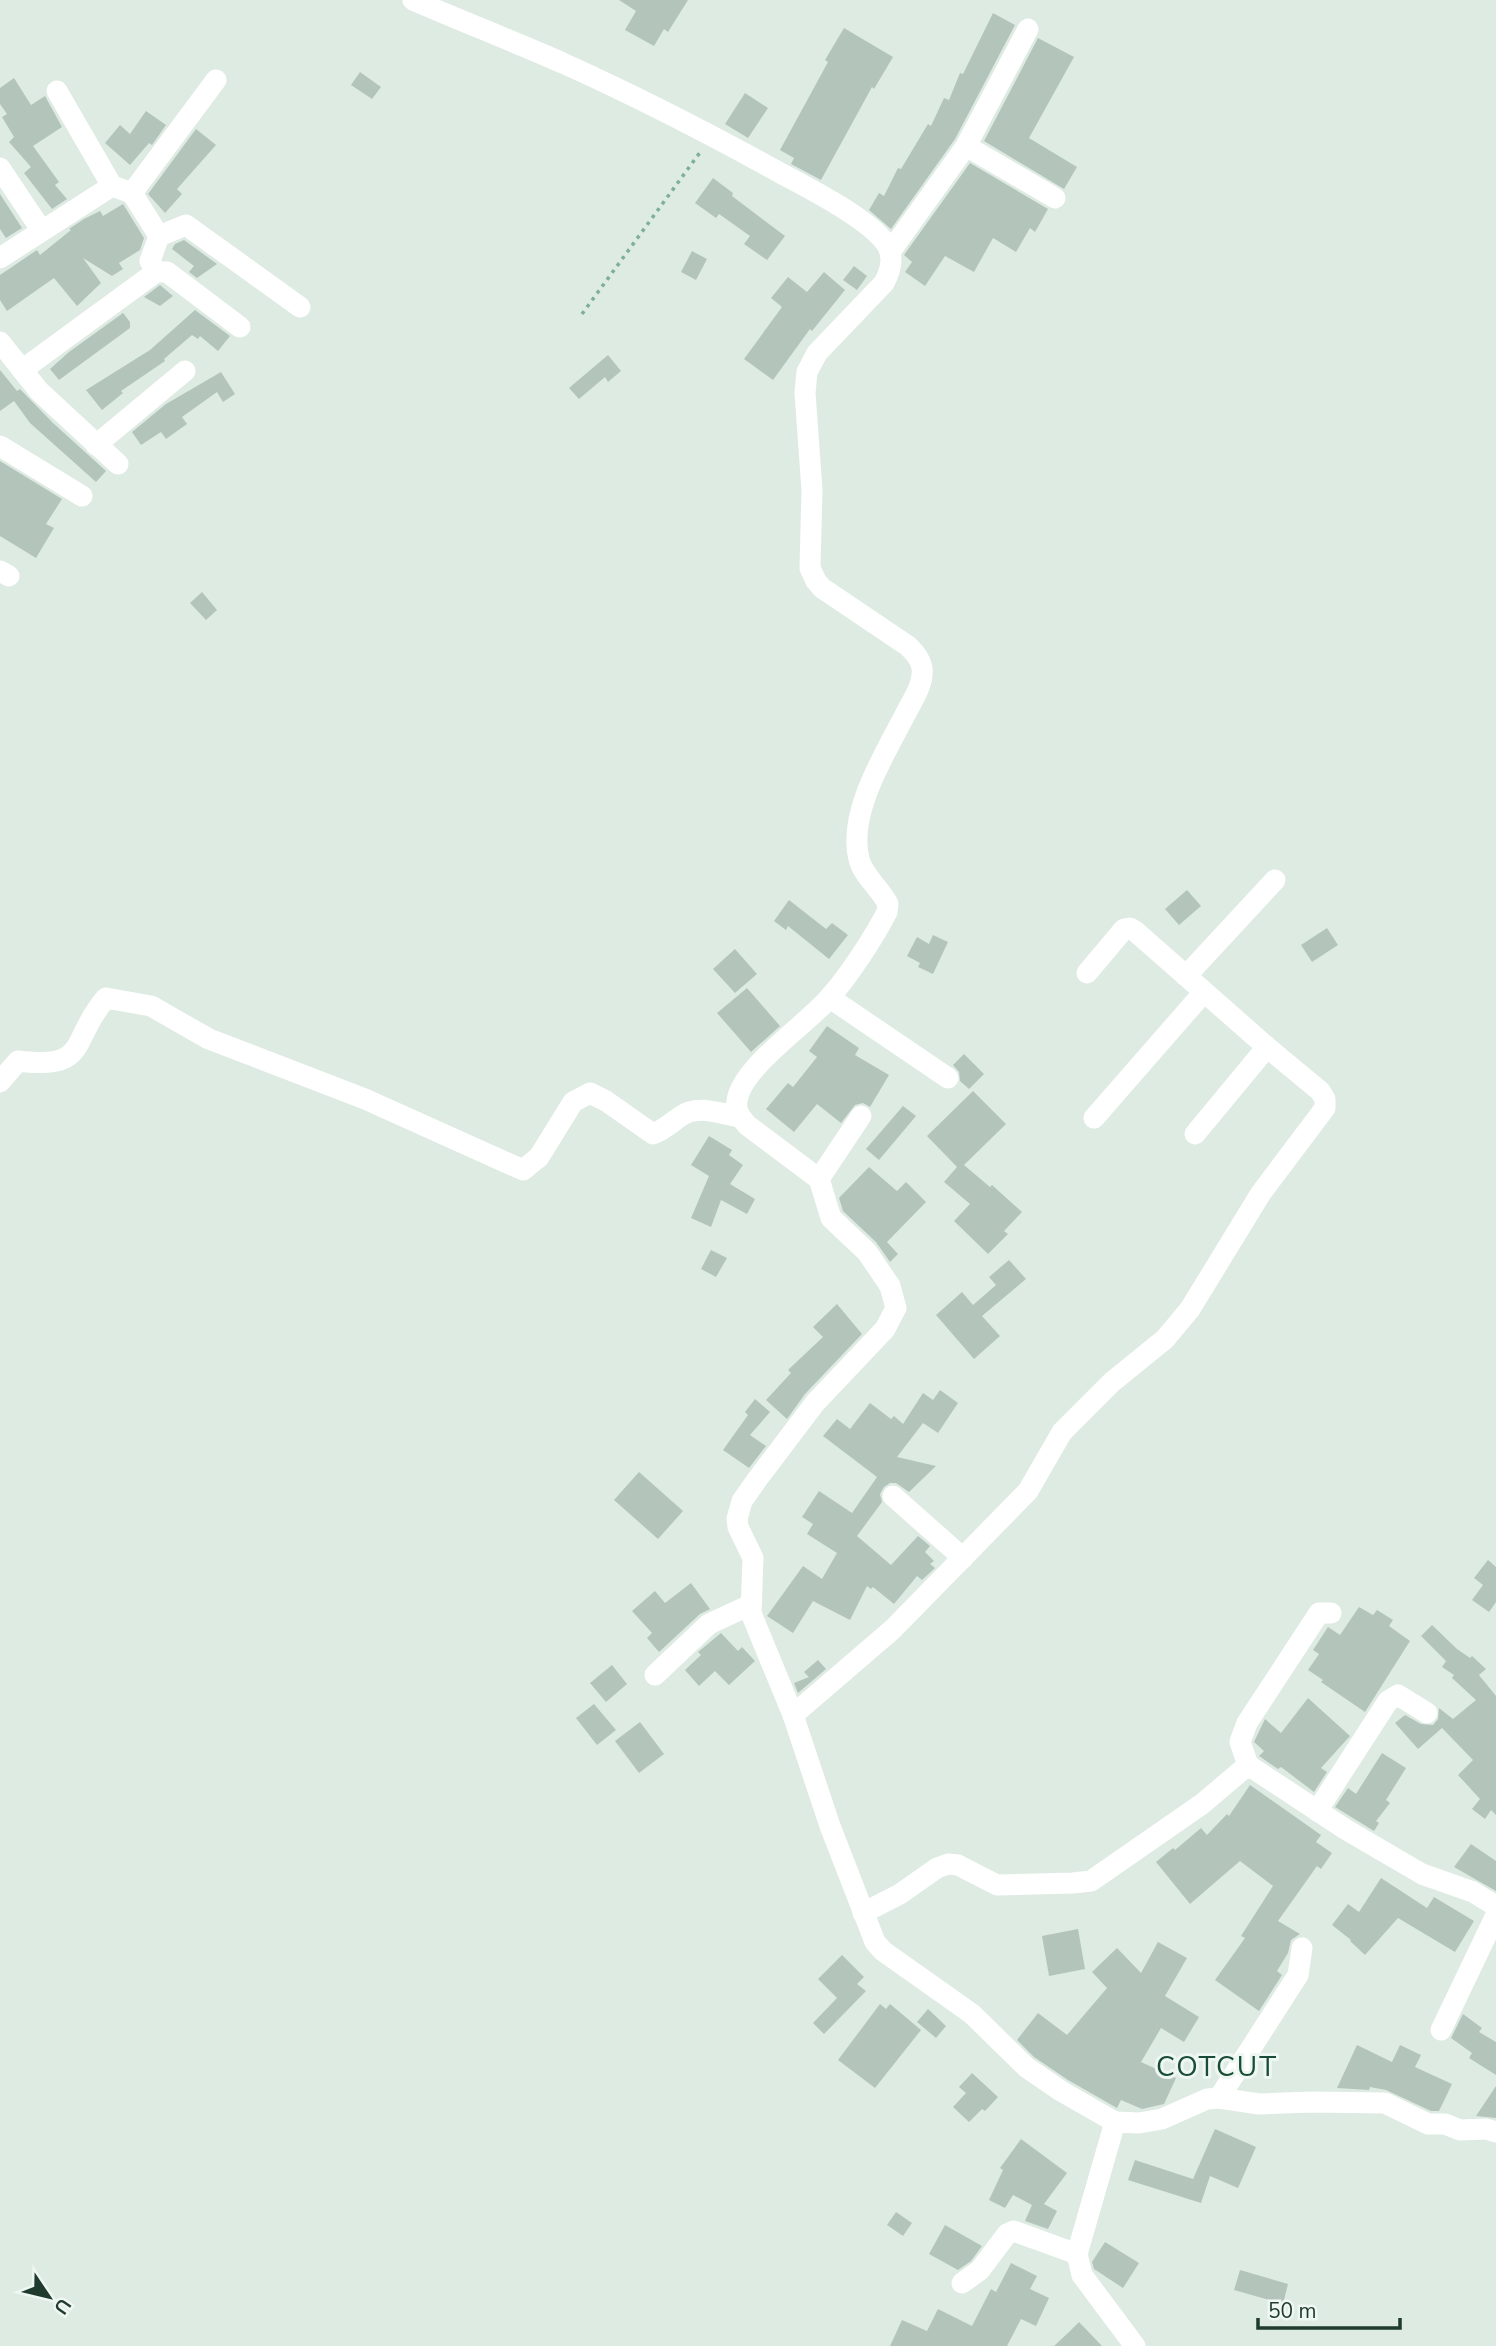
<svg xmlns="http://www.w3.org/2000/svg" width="1496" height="2346" font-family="'Nunito Sans',sans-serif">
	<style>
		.building { fill: #b3c5bb }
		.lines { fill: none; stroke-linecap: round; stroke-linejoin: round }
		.path { stroke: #7db097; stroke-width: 3.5; stroke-dasharray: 3.5 5; stroke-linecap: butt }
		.minor { stroke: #fff; stroke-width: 21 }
		.labels { text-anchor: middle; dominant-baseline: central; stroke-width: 6; stroke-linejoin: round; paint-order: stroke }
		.quarter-label { font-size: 28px; letter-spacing: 2px; fill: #1a4d38; stroke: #eef7f1 }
	</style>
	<rect width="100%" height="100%" fill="#deebe3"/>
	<g class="building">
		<polygon points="619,0 688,0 668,32 664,29 654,46 625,30 636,11"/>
		<polygon points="993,13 1015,25 955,139 891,229 869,210 879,193 884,196 898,168 901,169 928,124 931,126 944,98 949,100 960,73 963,74"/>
		<polygon points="844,28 893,57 874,89 872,87 821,180 791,164 794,158 780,150 828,62 825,60"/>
		<polygon points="1038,38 1074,57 1029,138 1077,167 1064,189 984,141"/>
		<polygon points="360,72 381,87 372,99 351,85"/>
		<polygon points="14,78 31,105 45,96 62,127 33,146 59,182 55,185 67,199 52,209 24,173 31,167 9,142 14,137 2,117 7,114 0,104 0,88"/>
		<polygon points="745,93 768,108 748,138 725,124"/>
		<polygon points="146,111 166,125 152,145 149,143 130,165 105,143 120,125 130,134"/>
		<polygon points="196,129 216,145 177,189 182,194 165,213 148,194"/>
		<polygon points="970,163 1048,209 1035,232 1030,228 1016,252 993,238 974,272 945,256 925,286 905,272 912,262 904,255"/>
		<polygon points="713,178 733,193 732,196 785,236 767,260 744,244 750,236 719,214 716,218 695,203"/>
		<polygon points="0,194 22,228 6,238 0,229"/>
		<polygon points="123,204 144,238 140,250 119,263 123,269 112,276 83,258 101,283 77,306 54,278 7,311 0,300 0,275 37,250 40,255 71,230 69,229 84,219 100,211 103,216"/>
		<polygon points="184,240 217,264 197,278 189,272 194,266 172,249 175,244"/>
		<polygon points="692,251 707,259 696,280 681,272"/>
		<polygon points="854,266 867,276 857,290 843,280"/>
		<polygon points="824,272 845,290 812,331 810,329 773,380 744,359 782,307 771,298 788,277 807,292"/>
		<polygon points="160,285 173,296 160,306 144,297"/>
		<polygon points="195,310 230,336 218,351 200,336 198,339 192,335 164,359 165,361 121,391 123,393 102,410 86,390 150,350"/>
		<polygon points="123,313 130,322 130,328 59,380 50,369 69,352"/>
		<polygon points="608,355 621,371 608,382 605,377 579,399 569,388"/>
		<polygon points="0,370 17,391 20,389 53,423 106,471 96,482 30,423 14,401 0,411"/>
		<polygon points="221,372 235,394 223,402 217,392 182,417 187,424 166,439 161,432 141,445 132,432 166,404"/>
		<polygon points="0,461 62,499 46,524 54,528 36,558 0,536"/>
		<polygon points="202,592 217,610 206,620 190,603"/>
		<polygon points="1187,890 1201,906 1179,925 1165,909"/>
		<polygon points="789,900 826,929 832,923 848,935 829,959 788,926 786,930 774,921"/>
		<polygon points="1327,928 1338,945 1312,962 1301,945"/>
		<polygon points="933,935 948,942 933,974 918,967 920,963 907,956 917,937 929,944"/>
		<polygon points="735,949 757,974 735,993 713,969"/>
		<polygon points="747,988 780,1026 751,1052 717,1013"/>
		<polygon points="827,1026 859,1048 855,1055 889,1075 870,1107 863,1103 855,1105 841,1123 817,1104 794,1132 766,1109 788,1083 793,1087 817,1057 809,1051"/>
		<polygon points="964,1054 984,1074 969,1089 960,1081 959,1072 953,1065"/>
		<polygon points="973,1091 1006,1124 964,1165 990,1187 992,1185 1022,1212 1004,1231 1008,1234 988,1254 954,1221 970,1204 944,1182 957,1167 927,1136"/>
		<polygon points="903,1106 916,1116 879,1160 866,1149"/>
		<polygon points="709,1136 732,1150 729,1155 743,1165 730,1184 755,1199 747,1214 721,1200 711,1227 691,1218 709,1176 691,1165"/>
		<polygon points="869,1167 897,1191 906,1182 926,1202 887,1242 898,1254 890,1262 876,1242 843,1211 839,1198"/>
		<polygon points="711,1250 727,1258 716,1277 701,1269"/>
		<polygon points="1009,1260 1026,1279 982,1316 1000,1336 974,1359 936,1315 962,1292 973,1305 996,1285 989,1277"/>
		<polygon points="837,1304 862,1334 805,1394 787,1419 766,1400 791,1373 788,1370 823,1337 813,1327"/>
		<polygon points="940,1390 958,1403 938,1433 923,1423 897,1457 936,1466 909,1492 896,1483 890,1483 884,1487 880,1494 882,1502 857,1536 891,1565 918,1536 930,1546 925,1552 934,1561 930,1564 935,1568 922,1580 917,1576 894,1604 873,1587 871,1589 867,1586 850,1620 813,1601 793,1633 767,1616 803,1566 822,1579 837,1553 807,1534 813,1524 802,1517 819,1491 852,1513 877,1477 823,1436 837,1419 850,1429 870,1403 891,1419 894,1416 903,1424 923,1393 933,1400"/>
		<polygon points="755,1399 770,1412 750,1435 766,1446 749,1468 723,1450 748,1415 745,1412"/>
		<polygon points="639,1472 683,1511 658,1539 614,1500"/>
		<polygon points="1488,1560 1496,1567 1496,1602 1489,1612 1472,1600 1483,1585 1474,1578"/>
		<polygon points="691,1583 710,1609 700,1614 659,1652 647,1638 652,1633 632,1611 655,1591 665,1603"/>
		<polygon points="1359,1607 1373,1615 1377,1610 1393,1620 1389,1626 1410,1641 1365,1712 1321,1682 1323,1680 1308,1670 1319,1654 1313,1650 1328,1627 1340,1635"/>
		<polygon points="1432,1625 1457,1649 1470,1658 1472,1656 1486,1669 1479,1675 1496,1696 1496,1815 1491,1810 1485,1819 1472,1809 1480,1799 1458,1775 1473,1760 1442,1728 1418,1749 1395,1723 1405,1715 1421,1724 1433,1725 1438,1719 1439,1708 1453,1719 1476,1700 1452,1678 1454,1675 1442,1667 1446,1661 1421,1636"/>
		<polygon points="721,1633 738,1651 742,1647 755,1661 729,1685 715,1671 699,1686 685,1670 701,1655 698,1652"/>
		<polygon points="818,1660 826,1669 798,1693 794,1683 809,1677 804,1672"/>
		<polygon points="612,1665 627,1684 606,1702 590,1683"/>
		<polygon points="1308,1698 1350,1736 1321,1768 1327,1772 1314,1792 1281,1767 1278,1769 1262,1758 1259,1756 1264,1751 1254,1742 1265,1719 1281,1733"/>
		<polygon points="594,1704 616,1730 597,1745 576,1718"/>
		<polygon points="640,1722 664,1754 639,1773 615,1741"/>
		<polygon points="1382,1753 1406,1768 1386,1800 1390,1803 1376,1821 1379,1823 1374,1831 1335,1807 1348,1788 1356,1794"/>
		<polygon points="1250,1785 1321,1835 1316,1842 1332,1853 1321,1869 1317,1866 1278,1921 1300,1934 1291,1940 1288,1953 1277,1971 1282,1975 1259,2011 1215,1980 1245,1938 1241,1936 1273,1886 1240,1861 1190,1904 1156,1862 1173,1848 1175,1850 1201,1828 1207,1835 1227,1814 1229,1816"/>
		<polygon points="1471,1844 1496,1861 1496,1891 1454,1867"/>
		<polygon points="1381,1878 1427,1908 1434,1897 1474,1921 1455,1952 1398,1918 1365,1955 1350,1941 1351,1940 1332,1925 1348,1904 1359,1912"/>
		<polygon points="1078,1929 1085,1969 1049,1976 1042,1936"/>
		<polygon points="1158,1942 1187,1958 1165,1996 1199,2017 1184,2042 1161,2028 1141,2062 1176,2078 1164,2104 1142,2109 1121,2100 1117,2108 1068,2080 1034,2057 1017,2040 1038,2013 1067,2035 1107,1988 1092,1972 1117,1948 1141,1973"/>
		<polygon points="842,1955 864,1977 857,1984 866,1991 824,2034 813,2023 837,1998 818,1979"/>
		<polygon points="880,2004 886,2009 890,2004 921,2030 875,2088 838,2060"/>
		<polygon points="928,2009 946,2026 936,2038 917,2022"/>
		<polygon points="1463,2014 1482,2028 1479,2032 1496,2042 1496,2075 1469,2058 1472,2053 1451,2038"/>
		<polygon points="1357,2045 1392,2062 1400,2045 1421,2055 1415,2067 1452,2084 1439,2111 1431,2111 1386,2090 1370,2087 1369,2090 1337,2088"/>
		<polygon points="972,2073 998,2097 985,2111 982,2109 969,2122 953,2107 966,2093 959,2087"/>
		<polygon points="1496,2086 1496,2118 1476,2116"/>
		<polygon points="1215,2129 1256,2147 1238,2188 1210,2176 1201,2203 1128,2180 1135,2160 1193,2179"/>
		<polygon points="1021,2139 1067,2173 1044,2204 1057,2211 1048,2229 1025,2221 1032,2205 1013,2195 1005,2208 989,2200 1003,2170 1000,2168"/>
		<polygon points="896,2212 912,2223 903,2236 887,2225"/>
		<polygon points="945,2225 982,2246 971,2261 958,2270 929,2254"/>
		<polygon points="1105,2242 1139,2263 1123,2288 1094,2269 1092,2262"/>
		<polygon points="1011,2263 1037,2276 1030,2289 1049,2298 1036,2326 1021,2319 1007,2346 890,2346 902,2320 927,2331 938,2309 972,2326 991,2289 996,2292"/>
		<polygon points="1240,2270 1288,2284 1283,2304 1234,2290"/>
		<polygon points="1079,2322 1102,2346 1054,2346 1069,2332"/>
	</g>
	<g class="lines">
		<polyline class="path" points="582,314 701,151"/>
		<g class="minor">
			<path d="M413,0c51,22 102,42 152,64 75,34 147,71 219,111 26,14 91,47 104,72 6,12 2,25 -4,36l-67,70 -10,19 -2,21 7,97 -2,78 6,13 6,7 86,58c6,6 12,12 14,22 2,16 -9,31 -16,45 -20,39 -59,100 -47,146 4,17 21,29 29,45l-1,8c-14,27 -37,62 -57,85 -22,27 -89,70 -93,104 -2,10 4,17 10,24l72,54 12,39 36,34 23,34 6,22 -11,21 -70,74 -59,78 -14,20 -5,18 1,8 15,31 -2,55 42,102 37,111 45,116 8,9 89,63 54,53 35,24 54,31 -38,132 5,21 53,71"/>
			<polyline points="57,91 112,186"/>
			<polyline points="966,146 1055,198"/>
			<polyline points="0,168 42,231"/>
			<polyline points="132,193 159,236"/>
			<polyline points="890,252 966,146 1028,29"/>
			<polyline points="0,258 112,186 132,193 216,80"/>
			<polyline points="156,272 150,261 159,236 186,225 300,307"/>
			<polyline points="0,342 39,391 118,464"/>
			<polyline points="22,370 156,272 167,272 240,327"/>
			<polyline points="96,445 185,371"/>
			<polyline points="0,446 82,496"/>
			<polyline points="0,571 9,576"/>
			<polyline points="1186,976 1275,880"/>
			<polyline points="830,998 948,1078"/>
			<path d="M0,1082l18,-21c73,9 51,-21 88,-63l45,8 58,33 156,60 158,71 16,-13 34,-55 17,-9 16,8 47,33c11,-4 18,-11 28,-18 17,-12 39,-2 59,1"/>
			<polyline points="1094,1118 1204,992"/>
			<polyline points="1195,1134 1267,1047"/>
			<polyline points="819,1179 861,1116"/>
			<polyline points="893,1496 963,1558"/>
			<polyline points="655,1675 709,1624 750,1605"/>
			<polyline points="793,1715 893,1629 1028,1491 1062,1432 1112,1382 1165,1339 1190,1309 1261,1193 1325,1108 1325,1099 1320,1091 1267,1047 1135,931 1130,928 1124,929 1087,973"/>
			<polyline points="1248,1765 1240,1742 1247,1723 1319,1613 1331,1613"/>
			<polyline points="1317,1811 1388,1701 1398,1695 1427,1713"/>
			<polyline points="863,1913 900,1894 937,1868 948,1864 958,1865 997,1885 1073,1883 1091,1881 1202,1804 1248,1765 1345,1829 1422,1874 1473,1892 1496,1906"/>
			<polyline points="1441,2030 1496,1915"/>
			<polyline points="1219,2098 1298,1975 1302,1948"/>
			<polyline points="1115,2122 1139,2123 1162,2119 1207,2099 1219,2098 1259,2104 1312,2102 1385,2103 1428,2124 1445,2124 1460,2130 1486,2129 1496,2132"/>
			<polyline points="962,2283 980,2270 1007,2234 1014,2231 1077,2254"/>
		</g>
	</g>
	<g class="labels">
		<g class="quarter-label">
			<text x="1217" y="2067">COTCUT</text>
		</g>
	</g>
	<g transform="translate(49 2297) rotate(125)" stroke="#eef7f1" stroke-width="5" paint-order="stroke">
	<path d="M0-5L12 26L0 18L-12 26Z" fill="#1f3b2e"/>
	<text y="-10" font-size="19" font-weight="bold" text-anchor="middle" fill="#1f3b2e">U</text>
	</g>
	<path d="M1258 2318v10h142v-10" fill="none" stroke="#1f3b2e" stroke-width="3.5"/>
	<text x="1268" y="2318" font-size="21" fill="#1f3b2e" stroke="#eef7f1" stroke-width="5" paint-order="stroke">50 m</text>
</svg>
